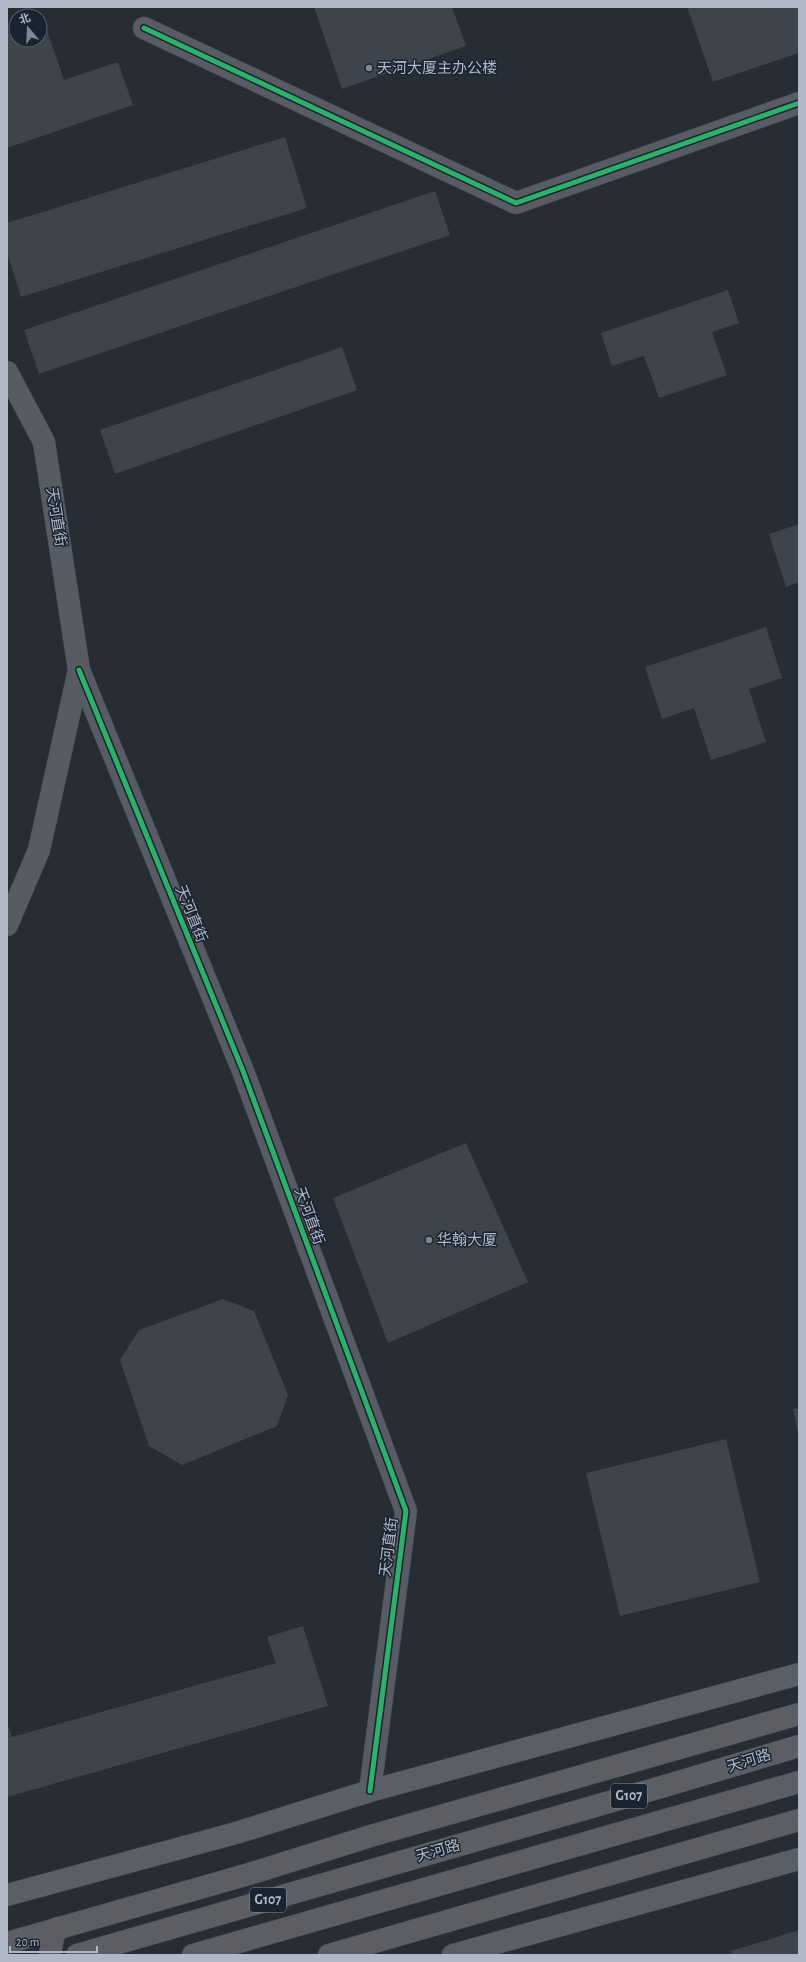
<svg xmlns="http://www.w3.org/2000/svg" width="806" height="1962" font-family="'Alegreya Sans','Noto Sans SC',sans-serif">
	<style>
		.building { fill: #3f434b }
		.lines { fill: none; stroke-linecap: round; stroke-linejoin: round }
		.minor-casing { stroke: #43474e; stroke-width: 23 }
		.major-casing { stroke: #444952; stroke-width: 23 }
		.highway-casing { stroke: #444851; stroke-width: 23 }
		.minor { stroke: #575b64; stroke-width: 22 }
		.major { stroke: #5a5e65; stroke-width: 22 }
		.highway { stroke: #5c5e63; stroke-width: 22 }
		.cycleway-casing { stroke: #1a2330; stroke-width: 8 }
		.cycleway { stroke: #2db169; stroke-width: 5 }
		.poi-dot { fill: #808794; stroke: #1a2330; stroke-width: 1.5 }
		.labels { text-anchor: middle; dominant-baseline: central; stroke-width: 3; stroke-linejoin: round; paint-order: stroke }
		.shield { fill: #1a2330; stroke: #838b9a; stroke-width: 1 }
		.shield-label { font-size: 14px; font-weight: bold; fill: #b0b8c7 }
		.poi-label { font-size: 15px; fill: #b0b8c7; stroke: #1a2330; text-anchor: start }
		.street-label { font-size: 15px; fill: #b0b8c7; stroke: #1a2330 }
	</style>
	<rect width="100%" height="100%" fill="#272c35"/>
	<g class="building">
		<polygon points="314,7 452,7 466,46 342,89"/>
		<polygon points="687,7 799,7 799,53 713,82"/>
		<polygon points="44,22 64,80 118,62 133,105 7,148 7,34 16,31 16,40 40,40 40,23"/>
		<polygon points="285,137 307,208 21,297 7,253 7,223"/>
		<polygon points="435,191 450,235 39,374 24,330"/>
		<polygon points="728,290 739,323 712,332 727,375 659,398 644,356 612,366 601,333"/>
		<polygon points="342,347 357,390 115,474 100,430"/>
		<polygon points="799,524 799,582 786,587 769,534"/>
		<polygon points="766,627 782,678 749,689 766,742 711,760 694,708 662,719 645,667"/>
		<polygon points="466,1143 528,1282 388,1343 333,1198"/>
		<polygon points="223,1299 254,1311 288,1395 277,1426 182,1465 149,1446 120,1360 139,1330"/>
		<polygon points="799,1408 799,1432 798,1432 793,1409"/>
		<polygon points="726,1439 760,1582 620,1616 586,1473"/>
		<polygon points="303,1626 328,1706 7,1797 7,1722 12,1737 276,1663 267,1637"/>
		<polygon points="799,1930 799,1955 732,1955 731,1951"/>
	</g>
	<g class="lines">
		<defs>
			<g id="minor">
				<polyline points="144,28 516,203 799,103"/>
				<polyline points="7,372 44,442 79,670 39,850 7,925"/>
				<polyline points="79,670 243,1071 406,1511 370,1791"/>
			</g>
			<g id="major">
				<polyline points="7,1895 236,1833 370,1791 799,1674"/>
				<polyline points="453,1955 799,1859"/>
			</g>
			<g id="highway">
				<polyline points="7,1943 249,1874 374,1835 799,1714"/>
				<polyline points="50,1955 53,1937 58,1928"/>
				<polyline points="77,1955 658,1788 799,1746"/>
				<polyline points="193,1955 799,1782"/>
				<polyline points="329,1955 799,1820"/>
			</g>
		</defs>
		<use href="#minor" class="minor-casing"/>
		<use href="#major" class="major-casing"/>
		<use href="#highway" class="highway-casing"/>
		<use href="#minor" class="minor"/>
		<use href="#major" class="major"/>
		<use href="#highway" class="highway"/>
		<defs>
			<g id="cycleway">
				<polyline points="144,28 516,203 799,103"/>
				<polyline points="79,670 243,1071 406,1511 370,1791"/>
			</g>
		</defs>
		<use href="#cycleway" class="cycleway-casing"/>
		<use href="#cycleway" class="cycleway"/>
	</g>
	<g class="poi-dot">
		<circle cx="369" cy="68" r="4"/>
		<circle cx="429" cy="1240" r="4"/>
	</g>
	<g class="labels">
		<g class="shield">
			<rect x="611" y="1784" width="36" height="24" rx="3"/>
			<rect x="250" y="1888" width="36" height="24" rx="3"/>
		</g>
		<g class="shield-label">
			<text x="629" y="1796">G107</text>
			<text x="268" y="1900">G107</text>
		</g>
		<g class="poi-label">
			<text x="377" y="68">天河大厦主办公楼</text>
			<text x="437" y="1240">华翰大厦</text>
		</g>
		<g class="street-label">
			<text transform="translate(56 517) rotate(81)">天河直街</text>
			<text transform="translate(191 914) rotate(68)">天河直街</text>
			<text transform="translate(309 1216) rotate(70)">天河直街</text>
			<text transform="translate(389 1547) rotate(-83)">天河直街</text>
			<text transform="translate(749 1761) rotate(-17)">天河路</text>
			<text transform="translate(438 1851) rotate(-16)">天河路</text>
		</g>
	</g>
	<rect width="806" height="1962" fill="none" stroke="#b0b8c7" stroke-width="16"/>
	<g transform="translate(28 28) rotate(341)"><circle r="19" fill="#1a2330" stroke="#565f6c"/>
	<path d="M0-3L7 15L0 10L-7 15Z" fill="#808794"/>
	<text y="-6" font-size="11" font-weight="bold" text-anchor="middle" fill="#b0b8c7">北</text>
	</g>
	<path d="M10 1946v6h87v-6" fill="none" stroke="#b0b8c7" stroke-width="2"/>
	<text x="16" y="1946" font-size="12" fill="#b0b8c7" stroke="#1a2330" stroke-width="3" paint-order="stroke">20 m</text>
</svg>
